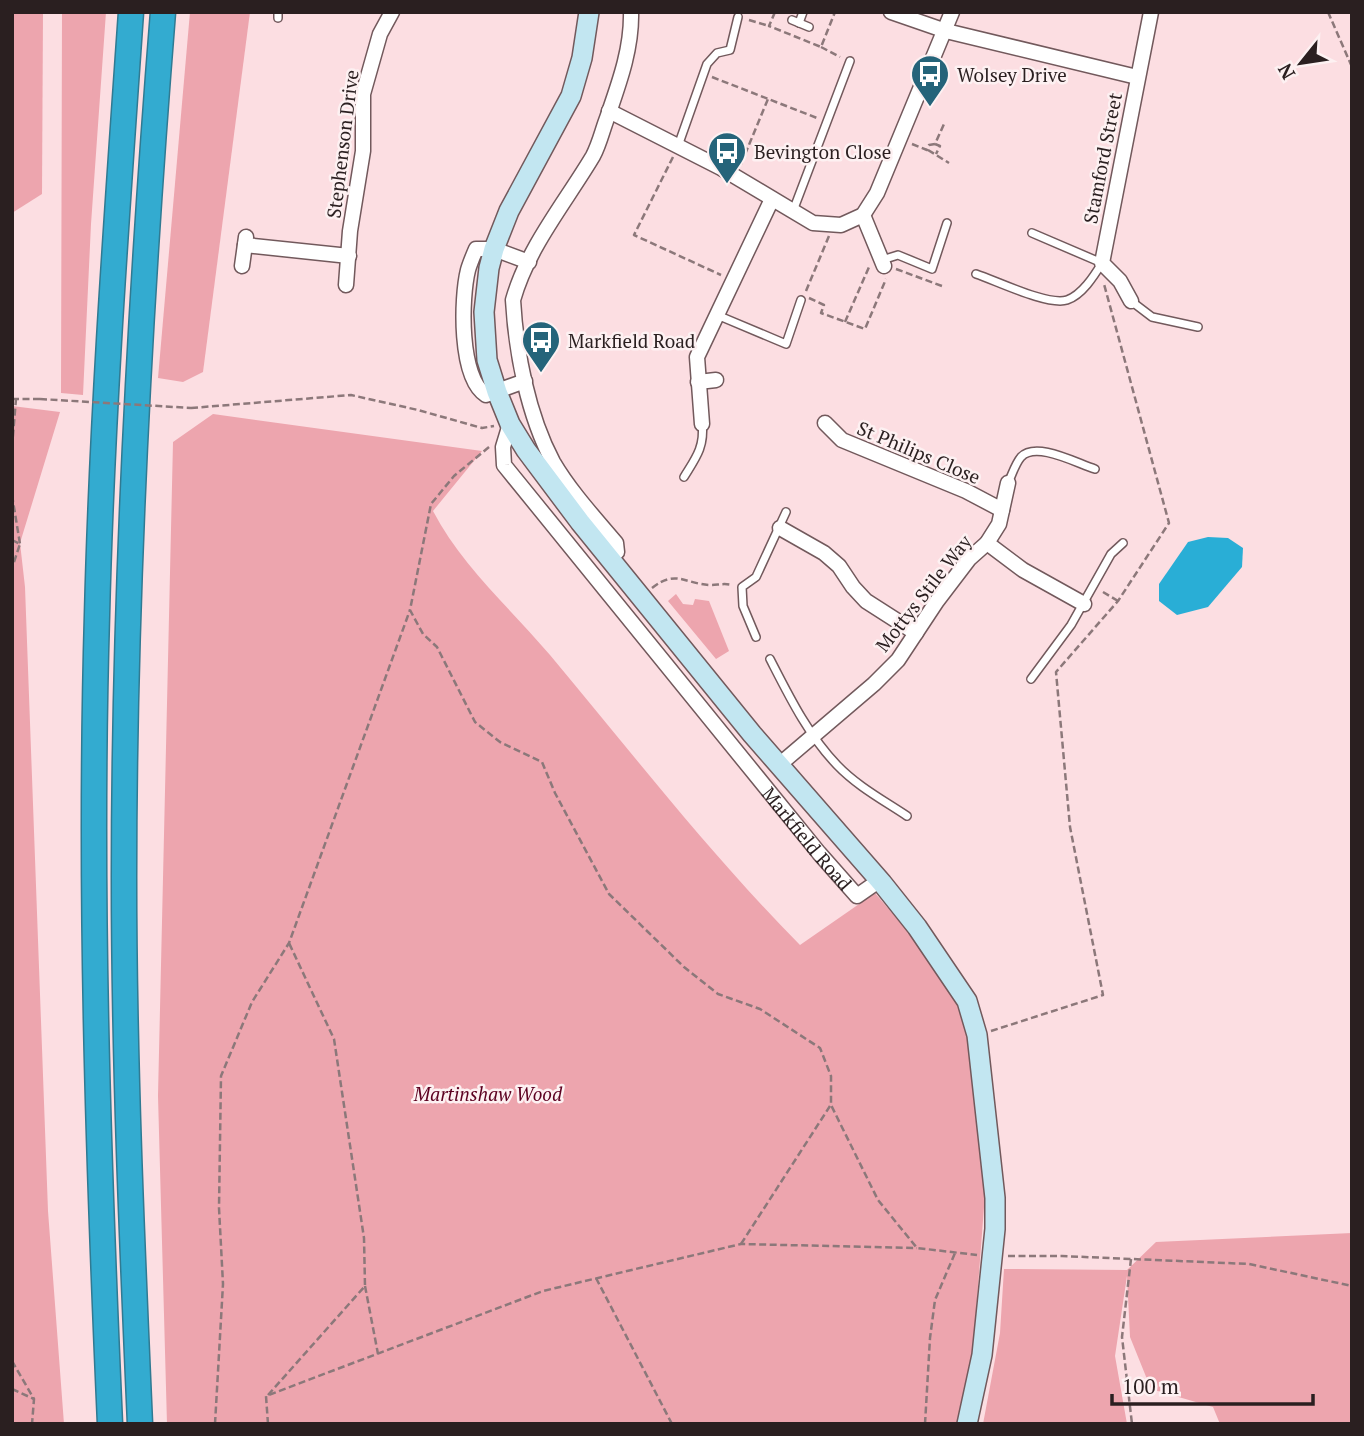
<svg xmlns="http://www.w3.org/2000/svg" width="1364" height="1436" font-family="'PT Serif',serif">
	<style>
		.green { fill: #eda5ae }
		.water { fill: #29aed6 }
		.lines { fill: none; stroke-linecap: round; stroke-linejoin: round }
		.lane-casing { stroke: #72595c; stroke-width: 10 }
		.street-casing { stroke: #72595c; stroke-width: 17 }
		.secondary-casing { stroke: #72595c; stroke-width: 22 }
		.highway-casing { stroke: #307a92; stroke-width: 27 }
		.path { stroke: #8c787a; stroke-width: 2.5; stroke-dasharray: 7 3.5; stroke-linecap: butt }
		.lane { stroke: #fff; stroke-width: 7 }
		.street { stroke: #fff; stroke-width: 14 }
		.secondary { stroke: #c2e6f1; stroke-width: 19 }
		.highway { stroke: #33abd0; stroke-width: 24 }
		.path-bridge { stroke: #8c787a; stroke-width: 2.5; stroke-dasharray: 7 3.5; stroke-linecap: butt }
		.labels { text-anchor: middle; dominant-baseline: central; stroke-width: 5; stroke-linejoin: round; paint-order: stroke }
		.poi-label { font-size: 19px; fill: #2a1f20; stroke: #fdf1f2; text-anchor: start }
		.street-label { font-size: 19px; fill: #2a1f20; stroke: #fdf1f2 }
		.park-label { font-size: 19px; font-style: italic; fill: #5c0020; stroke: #fdf1f2 }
	</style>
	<rect width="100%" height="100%" fill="#fcdee2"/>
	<g class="green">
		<polygon points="12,12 43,12 42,194 12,213"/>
		<polygon points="62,12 106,12 91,224 83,395 61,393"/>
		<polygon points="190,12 250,12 203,372 183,382 158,378"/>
		<polygon points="12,406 60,412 20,543 25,587 48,1211 64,1424 12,1424"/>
		<path d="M213,414l269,37 -49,60c28,54 77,97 117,144 82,98 160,199 250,290l75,-52 92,108 18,193 -12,158 -16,72h-790l-9,-328 15,-654z"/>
		<polygon points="676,594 683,604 693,605 695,599 709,601 729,651 716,659 668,601"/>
		<polygon points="1352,1233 1352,1424 1220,1424 1213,1407 1151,1389 1130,1337 1127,1276 1115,1356 1127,1424 983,1424 1000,1333 1004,1269 1127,1270 1156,1242"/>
	</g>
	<polygon class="water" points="1208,537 1228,538 1243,548 1242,567 1208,607 1177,615 1159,601 1159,584 1188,542"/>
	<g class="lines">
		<defs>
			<g id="lane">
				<polyline points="278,18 278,12"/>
				<polyline points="792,20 809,27"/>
				<polyline points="799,23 803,12"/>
				<polyline points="678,146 707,64 717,53 730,50 738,17"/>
				<polyline points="793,211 850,61"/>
				<polyline points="882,260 898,255 932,269 947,223"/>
				<path d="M976,274c21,7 72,32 91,26 15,-5 27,-24 35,-37l-70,-30"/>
				<polyline points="1131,301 1152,317 1198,327"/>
				<polyline points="717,315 786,344 801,300"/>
				<path d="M684,477c11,-18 21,-30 18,-53"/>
				<path d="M1008,483c4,-8 7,-19 13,-26 15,-16 55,6 74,12"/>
				<polyline points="756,637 743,606 742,587 756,577 786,512"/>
				<path d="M770,659c19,37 38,76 67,106 20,21 46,35 70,51"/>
				<polyline points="1031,679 1071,625 1111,554 1123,543"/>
			</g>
			<g id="street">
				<polyline points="891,12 946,31 1137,77"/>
				<polyline points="609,111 721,168 813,223 841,225 863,215 877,193 952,12"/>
				<polyline points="863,215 884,266"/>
				<polyline points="245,245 349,256"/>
				<polyline points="242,266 246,237"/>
				<polyline points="346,285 350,231 363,151 363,94 380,34 392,12"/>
				<polyline points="1131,301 1120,281 1102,263 1151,12"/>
				<path d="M525,381l-39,14c-27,-17 -25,-97 -18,-125 2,-7 5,-14 8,-21h18l35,13"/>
				<polyline points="698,382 716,380"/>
				<polyline points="825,423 842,440 966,491 1002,510"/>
				<path id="s1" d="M510,424l-7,23 1,18 315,388 38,43 23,-16"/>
				<polyline points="702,424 697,357 772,199"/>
				<polyline points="780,528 824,553 839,566 853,587 866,601 916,633"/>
				<polyline points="987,543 1023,570 1084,604"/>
				<path d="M610,558l7,-6 -1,-9c-22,-26 -46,-52 -63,-81 -25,-47 -37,-109 -40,-162 15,-53 52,-97 80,-144 6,-11 9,-24 13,-35 12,-35 26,-71 25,-109"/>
				<polyline points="779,765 874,684 898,660 937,601 969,559 987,543 999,524 1008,483"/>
			</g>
			<polyline id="secondary" points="589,12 582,58 571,96 509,211 494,249 489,268 484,312 487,360 497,392 510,424 526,450 580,522 752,734 882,883 917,927 967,1001 977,1035 995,1198 995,1229 982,1355 967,1424"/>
			<g id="highway">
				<path d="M110,1424c-12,-270 -21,-539 -13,-809 5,-201 20,-402 34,-603"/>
				<path d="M140,1424c-8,-182 -16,-364 -16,-547 0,-288 16,-577 39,-865"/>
			</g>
		</defs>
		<use href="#lane" class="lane-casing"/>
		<use href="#street" class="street-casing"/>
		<use href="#secondary" class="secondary-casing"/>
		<use href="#highway" class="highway-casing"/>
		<g class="path">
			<polyline points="775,12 769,26 821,47 835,12"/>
			<polyline points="1328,12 1352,67"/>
			<polyline points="749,20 769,26"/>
			<polyline points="821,47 840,57"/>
			<polyline points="712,77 817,118"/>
			<polyline points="912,144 927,150 929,145 935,144 944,124"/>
			<polyline points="935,144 940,146 936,154"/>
			<polyline points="928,150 949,163"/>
			<polyline points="673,157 634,235 721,275"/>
			<polyline points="741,164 768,99"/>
			<polyline points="896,269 942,286"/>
			<polyline points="806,291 829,236"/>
			<polyline points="809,298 824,305 821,313 865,329 886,279"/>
			<polyline points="845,322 869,267"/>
			<polyline points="12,399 40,399"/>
			<polyline points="191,408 351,395 418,410 482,428 494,426"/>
			<polyline points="12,447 16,399"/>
			<polyline points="489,447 454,476 431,504 410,610 423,634 437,647 475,722 500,742 542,762 555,793 609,894 684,967 718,994 760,1009 820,1048 831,1076 831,1105 878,1200 917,1248 977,1255"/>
			<polyline points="12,495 20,544"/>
			<polyline points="12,540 20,544 12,568"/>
			<path d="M652,588c24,-19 33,-4 58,-3 8,0 14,-2 22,0"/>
			<polyline points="1103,592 1118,601"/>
			<polyline points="991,1031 1103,995 1070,827 1056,672 1118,601 1169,523 1104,284"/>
			<polyline points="741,1244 830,1106"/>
			<polyline points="1008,1256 1062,1256 1249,1264 1352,1286"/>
			<polyline points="1131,1259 1122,1337 1132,1424"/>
			<polyline points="596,1278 672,1424"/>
			<polyline points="365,1286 378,1354"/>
			<polyline points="12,1361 34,1399 32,1424"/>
			<polyline points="12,1389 34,1399"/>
			<polyline points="268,1395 365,1286 364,1238 334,1039 289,943"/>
			<polyline points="215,1424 223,1284 219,1208 221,1076 252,1002 289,943 410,610"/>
			<polyline points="268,1424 266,1396 543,1291 741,1244 917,1248"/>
			<polyline points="925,1424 930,1338 935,1300 955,1253"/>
		</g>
		<use href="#lane" class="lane"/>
		<use href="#street" class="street"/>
		<use href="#secondary" class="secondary"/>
		<use href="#highway" class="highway"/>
		<polyline class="path-bridge" points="40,399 191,408"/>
	</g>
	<defs>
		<symbol id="bus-pin" viewBox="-11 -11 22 30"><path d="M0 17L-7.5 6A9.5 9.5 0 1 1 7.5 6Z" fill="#25647a" stroke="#fdf1f2"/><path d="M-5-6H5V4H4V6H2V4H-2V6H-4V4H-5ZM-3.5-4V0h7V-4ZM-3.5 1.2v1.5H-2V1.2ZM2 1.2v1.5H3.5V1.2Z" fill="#fff"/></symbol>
	</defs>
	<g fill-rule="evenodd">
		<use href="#bus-pin" x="908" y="52" width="44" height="60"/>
		<use href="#bus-pin" x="705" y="129" width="44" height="60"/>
		<use href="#bus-pin" x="519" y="318" width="44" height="60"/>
	</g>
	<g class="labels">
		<g class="poi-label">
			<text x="957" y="74">Wolsey Drive</text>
			<text x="754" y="151">Bevington Close</text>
			<text x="568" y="340">Markfield Road</text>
		</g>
		<g class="street-label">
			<text transform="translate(342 144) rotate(-83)">Stephenson Drive</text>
			<text transform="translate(1102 158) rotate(-79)">Stamford Street</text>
			<text transform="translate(919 452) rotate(23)">St Philips Close</text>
			<text transform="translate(923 593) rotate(-52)">Mottys Stile Way</text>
			<text stroke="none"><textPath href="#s1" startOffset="523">Markfield Road</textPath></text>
		</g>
		<g class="park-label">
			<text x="488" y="1093">Martinshaw Wood</text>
		</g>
	</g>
	<rect width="1364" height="1436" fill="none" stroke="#2a1f20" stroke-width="28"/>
	<g transform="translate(1301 63) rotate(240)" stroke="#fdf1f2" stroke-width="5" paint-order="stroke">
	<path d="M0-5L12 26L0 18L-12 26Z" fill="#2a1f20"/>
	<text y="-10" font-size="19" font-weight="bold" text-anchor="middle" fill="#2a1f20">N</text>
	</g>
	<path d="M1112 1394v10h201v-10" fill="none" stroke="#2a1f20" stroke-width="3.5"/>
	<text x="1122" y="1394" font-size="21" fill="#2a1f20" stroke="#fdf1f2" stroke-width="5" paint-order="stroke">100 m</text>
</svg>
